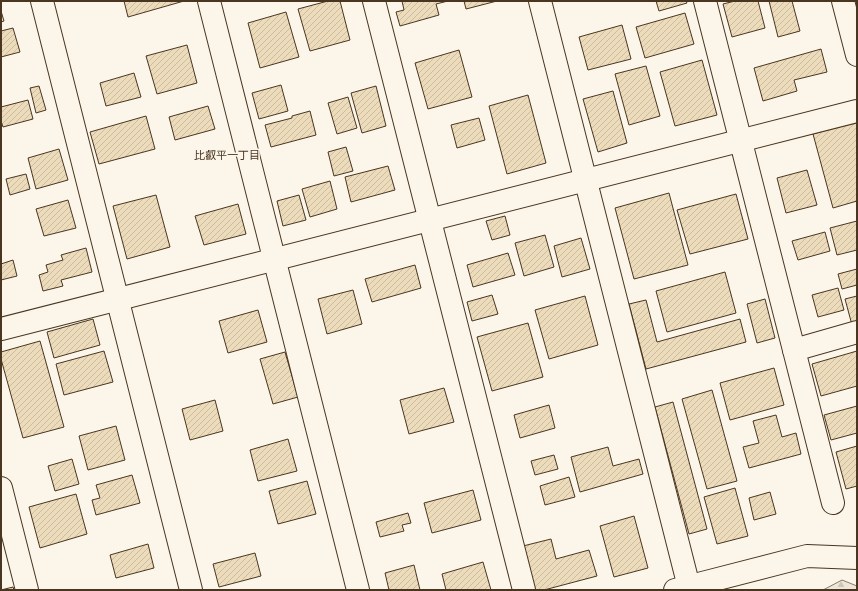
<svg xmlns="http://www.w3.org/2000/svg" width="858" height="591" font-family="'Golos Text','Noto Sans JP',sans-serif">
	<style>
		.forest { fill: url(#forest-firs); stroke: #887966 }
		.building { fill: url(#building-hatch); stroke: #4a3520 }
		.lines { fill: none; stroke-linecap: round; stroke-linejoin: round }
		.minor-casing { stroke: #4a3520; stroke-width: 24 }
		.tertiary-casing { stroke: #4a3520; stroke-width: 24 }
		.minor { stroke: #fbf6e9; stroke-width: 22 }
		.tertiary { stroke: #fbf6e9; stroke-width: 22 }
		.labels { text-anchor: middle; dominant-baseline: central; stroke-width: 3; stroke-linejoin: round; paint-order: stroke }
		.neighbourhood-label { font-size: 11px; fill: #4a3520; stroke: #fbf6e9 }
	</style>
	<defs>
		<pattern id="forest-firs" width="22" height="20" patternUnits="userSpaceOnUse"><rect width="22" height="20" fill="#ede6d9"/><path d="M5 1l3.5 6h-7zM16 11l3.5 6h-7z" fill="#cdc6ba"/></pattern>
		<pattern id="building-hatch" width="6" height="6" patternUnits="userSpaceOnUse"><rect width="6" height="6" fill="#ecdcbc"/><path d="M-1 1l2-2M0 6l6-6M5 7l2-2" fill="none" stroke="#ccbda1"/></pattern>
	</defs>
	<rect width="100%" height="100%" fill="#fbf6e9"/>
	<polygon class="forest" points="842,580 857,586 857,590 823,590"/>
	<g class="building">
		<polygon points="124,1 184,1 128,17"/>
		<polygon points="328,1 340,1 350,40 310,51 298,9"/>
		<polygon points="402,1 448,1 436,4 439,15 400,26 396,12 404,10"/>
		<polygon points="464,1 497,1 466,9"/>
		<polygon points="656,1 686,1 687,3 659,11"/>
		<polygon points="735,1 758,1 765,28 732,37 723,4"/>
		<polygon points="769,1 792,1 800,31 778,37"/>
		<polygon points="1,11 4,21 1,22"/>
		<polygon points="286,12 299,57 260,68 248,23"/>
		<polygon points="685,13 694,44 645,58 636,27"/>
		<polygon points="622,25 631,59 588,70 579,37"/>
		<polygon points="13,28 20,52 1,57 1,31"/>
		<polygon points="187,45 197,83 157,94 146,56"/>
		<polygon points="821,49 827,72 794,80 797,91 763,101 754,68"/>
		<polygon points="459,50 472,97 428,109 415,63"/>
		<polygon points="702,60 717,115 675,126 660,72"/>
		<polygon points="646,66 660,116 629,125 615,74"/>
		<polygon points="134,73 141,97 106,106 100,83"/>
		<polygon points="281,85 288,111 259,119 252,93"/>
		<polygon points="39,86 46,110 36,113 30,88"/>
		<polygon points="376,86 386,126 362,133 351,93"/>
		<polygon points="613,91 627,143 598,152 583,99"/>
		<polygon points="528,95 546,163 507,174 489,106"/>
		<polygon points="348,97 357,128 337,134 328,103"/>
		<polygon points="28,100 33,119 3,127 1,121 1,107"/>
		<polygon points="208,106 215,129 175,140 169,117"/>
		<polygon points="310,111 316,135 271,147 265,125 292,118 292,116"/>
		<polygon points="146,116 155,149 99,164 90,132"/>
		<polygon points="479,118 485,140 457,148 451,125"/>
		<polygon points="856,122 857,127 857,201 833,208 813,134"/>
		<polygon points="346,147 353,171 334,176 328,152"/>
		<polygon points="59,149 68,180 36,189 28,158"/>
		<polygon points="388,166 395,190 351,202 345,177"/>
		<polygon points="807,170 817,205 786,213 777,178"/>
		<polygon points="26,174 30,189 10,195 6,179"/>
		<polygon points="330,181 337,209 310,217 302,189"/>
		<polygon points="669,193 688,265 634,279 615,208"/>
		<polygon points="736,194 748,239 690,254 677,210"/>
		<polygon points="156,195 170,247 127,259 113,206"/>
		<polygon points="299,195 306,220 283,226 277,201"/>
		<polygon points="68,200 76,228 44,236 36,209"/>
		<polygon points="238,204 246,234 204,245 195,216"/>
		<polygon points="505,216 510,235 492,240 486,221"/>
		<polygon points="857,221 857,250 837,255 830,228"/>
		<polygon points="825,232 830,251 798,260 792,241"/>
		<polygon points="545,235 554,267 524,276 515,243"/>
		<polygon points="581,238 590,269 562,277 554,246"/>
		<polygon points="86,248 92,272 61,280 63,286 43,291 39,275 48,272 46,265 63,260 61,255"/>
		<polygon points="508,253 515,275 473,287 467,265"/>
		<polygon points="13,260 17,276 1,280 1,264"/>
		<polygon points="415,265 421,288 372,302 365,279"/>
		<polygon points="857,269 857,285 842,289 838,274"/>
		<polygon points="725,272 736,313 667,332 656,291"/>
		<polygon points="838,288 844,310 818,317 812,295"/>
		<polygon points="353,290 362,324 327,334 318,299"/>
		<polygon points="492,295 498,314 472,321 467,302"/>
		<polygon points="585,296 598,345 549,359 535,310"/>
		<polygon points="857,296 857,323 852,325 845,299"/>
		<polygon points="765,299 775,338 757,343 747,304"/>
		<polygon points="646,300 657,342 740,319 746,342 646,369 629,304"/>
		<polygon points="258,310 267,342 228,353 219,321"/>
		<polygon points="93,319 100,345 54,358 47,332"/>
		<polygon points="528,323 543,377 492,391 477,337"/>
		<polygon points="40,341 64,427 23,438 1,359 1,352"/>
		<polygon points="104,351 113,382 64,395 56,364"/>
		<polygon points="857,351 857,386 821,396 812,364"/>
		<polygon points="285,352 298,397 273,404 260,359"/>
		<polygon points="774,368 784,405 730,420 720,383"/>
		<polygon points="444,388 454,422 409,434 400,400"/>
		<polygon points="712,390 737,481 707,489 682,399"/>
		<polygon points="215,400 223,431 190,440 182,409"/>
		<polygon points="673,402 707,529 689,534 655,407"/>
		<polygon points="549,405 555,428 520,438 514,415"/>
		<polygon points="857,406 857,433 831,440 824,415"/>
		<polygon points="776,415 782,437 796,433 801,454 749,468 743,447 759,443 753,421"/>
		<polygon points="116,426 125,460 88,470 79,436"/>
		<polygon points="288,439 297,471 258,481 250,450"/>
		<polygon points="857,446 857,486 846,489 836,452"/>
		<polygon points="608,447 613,466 639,459 643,474 580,492 571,457"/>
		<polygon points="554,455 558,469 535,475 531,461"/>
		<polygon points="72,459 79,484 55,491 48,466"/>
		<polygon points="132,475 140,503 96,515 92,500 100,498 96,485"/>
		<polygon points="569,477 575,497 545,505 540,486"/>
		<polygon points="307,481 316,514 278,524 269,491"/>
		<polygon points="735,488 748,536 717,544 704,497"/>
		<polygon points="473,490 481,520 432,533 424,503"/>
		<polygon points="770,492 776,514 754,520 749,498"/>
		<polygon points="76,494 87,534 40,548 29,507"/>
		<polygon points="408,513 411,523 402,525 404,531 380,537 376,522"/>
		<polygon points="634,516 648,568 614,577 600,526"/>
		<polygon points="551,539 556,559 589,550 597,576 544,590 535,590 523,546"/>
		<polygon points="148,544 154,568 116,578 110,555"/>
		<polygon points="255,553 261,576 219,587 213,564"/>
		<polygon points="483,562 491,590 446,590 442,574"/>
		<polygon points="414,565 420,590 389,590 385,573"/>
		<polygon points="13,587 14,590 1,590"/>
	</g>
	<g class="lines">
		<defs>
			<g id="minor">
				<polyline points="42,1 191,590"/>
				<polyline points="209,1 358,590"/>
				<polyline points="374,1 524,590"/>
				<polyline points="540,1 689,587"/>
				<polyline points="705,1 833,503"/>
				<polyline points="843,1 857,55"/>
				<polyline points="1,329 857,111"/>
				<polyline points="794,350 857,332"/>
				<polyline points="1,488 27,590"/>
			</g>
			<polyline id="tertiary" points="675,590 807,556 857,558"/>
		</defs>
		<use href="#minor" class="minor-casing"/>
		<use href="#tertiary" class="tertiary-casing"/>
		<use href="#minor" class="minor"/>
		<use href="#tertiary" class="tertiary"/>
	</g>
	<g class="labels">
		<g class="neighbourhood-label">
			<text x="227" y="154">比叡平一丁目</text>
		</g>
	</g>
	<rect width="858" height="591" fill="none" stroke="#4a3520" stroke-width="4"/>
</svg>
